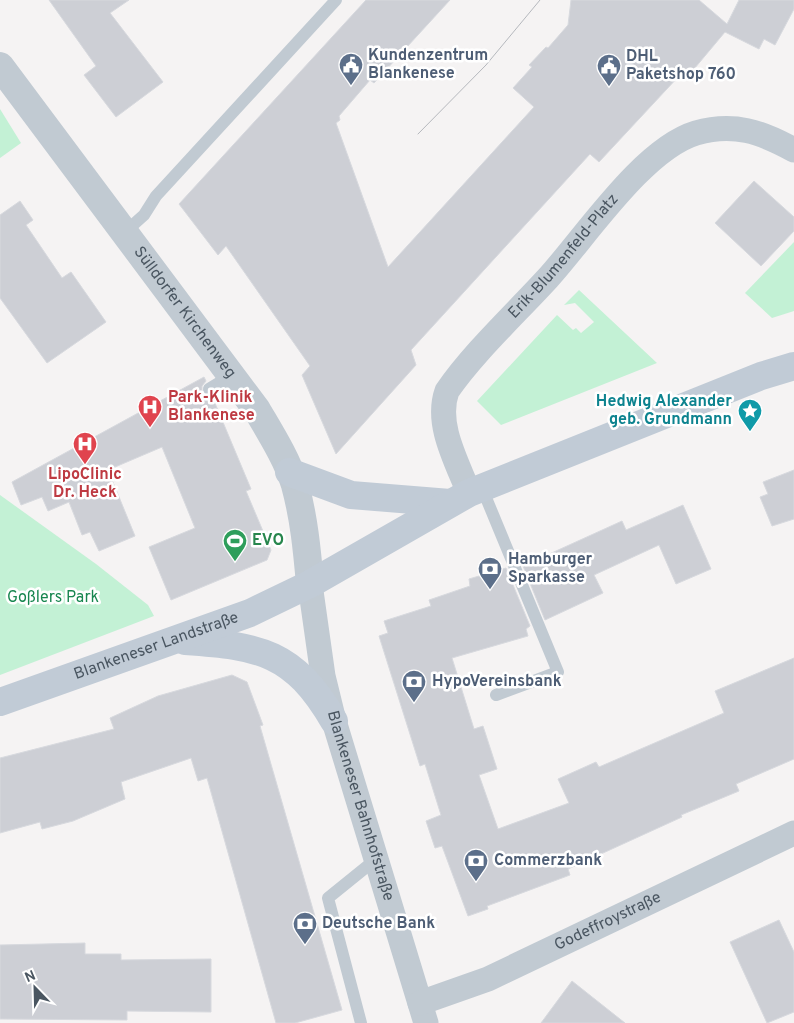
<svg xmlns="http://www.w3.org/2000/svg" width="794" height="1023" font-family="Overpass,sans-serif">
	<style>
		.green { fill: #c3f1d5 }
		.building { fill: #cdcfd5; stroke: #d7d9de }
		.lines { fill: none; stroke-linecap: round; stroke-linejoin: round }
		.service { stroke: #c1cad2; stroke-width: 12 }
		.minor { stroke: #c1cad2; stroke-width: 25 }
		.tertiary { stroke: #c1cad2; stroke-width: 28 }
		.secondary { stroke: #c1cbd6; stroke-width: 28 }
		.tram { stroke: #b5b8bd; stroke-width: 1 }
		.labels { text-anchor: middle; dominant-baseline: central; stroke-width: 5; stroke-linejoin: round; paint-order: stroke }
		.service-label { font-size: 16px; font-weight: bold; fill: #4e5e75; stroke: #fff; text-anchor: start }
		.street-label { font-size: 16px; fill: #4a5661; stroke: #fff }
		.health-label { font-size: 16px; font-weight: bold; fill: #be3a42; stroke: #fff; text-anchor: start }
		.culture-label { font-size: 16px; font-weight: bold; fill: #0d838f; stroke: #fff; text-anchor: end }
		.leisure-label { font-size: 16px; font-weight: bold; fill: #27864d; stroke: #fff; text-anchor: start }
		.park-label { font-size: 16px; fill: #17864f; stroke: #fff }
	</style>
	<rect width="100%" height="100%" fill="#f5f3f3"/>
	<g class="green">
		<polygon points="0,109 21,143 0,158"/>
		<polygon points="794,242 794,311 772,318 745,293"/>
		<polygon points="579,290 657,363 501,425 477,401 557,315 573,330 576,328 581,333 594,322 575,303 564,305"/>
		<polygon points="0,495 96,564 148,605 154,616 0,675"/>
	</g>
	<g class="building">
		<polygon points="49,0 129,0 110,13 163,82 116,117 84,75 96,66"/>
		<polygon points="366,0 450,0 374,83 370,80 339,116 340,120 336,123 388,267 534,107 513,88 532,67 529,65 546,47 548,48 568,25 571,0 699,0 727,24 739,0 794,0 794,9 775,45 764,39 759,49 725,32 684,81 679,76 599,162 590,154 411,350 416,365 336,454 302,375 310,366 226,246 218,255 179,204"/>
		<polygon points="754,181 794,217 794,231 761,266 715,223"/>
		<polygon points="20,201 33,220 26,225 62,278 71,272 106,322 47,363 0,298 0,215"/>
		<polygon points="204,377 206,381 202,386 202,393 206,396 212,396 251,489 246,491 271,550 267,560 171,600 149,547 195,528 162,447 108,470 135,536 99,551 90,532 82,535 69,502 48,511 42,497 21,505 12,482"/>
		<polygon points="794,470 794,519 772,526 760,497 768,494 763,482"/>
		<polygon points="683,505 711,569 676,584 659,545 594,575 603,593 545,620 523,566 622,521 626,530"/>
		<polygon points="506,568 530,626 526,629 528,636 452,658 474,729 483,726 497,769 479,775 498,829 569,803 558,779 596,762 599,767 724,713 715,691 794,658 794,759 736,784 739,791 681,815 682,817 568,869 570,875 487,906 488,909 468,916 442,846 435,848 426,821 441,815 425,764 420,766 379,636 388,633 384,621 431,606 429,600 470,586 469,579"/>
		<polygon points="232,675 247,682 263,725 260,726 342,1010 295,1023 276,1023 207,778 198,781 191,758 121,782 125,799 73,821 42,829 40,822 0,833 0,758 114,729 110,718 158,696"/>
		<polygon points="779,920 794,952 794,1012 767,1023 730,942"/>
		<polygon points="85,943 85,954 121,954 121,960 211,959 211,1012 127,1011 127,1020 0,1019 0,945"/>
		<polygon points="572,981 625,1023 541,1023"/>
	</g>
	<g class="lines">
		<g class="service">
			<polyline points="125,232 144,215 156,196 336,0"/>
			<polyline points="209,389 232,375"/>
			<polyline points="482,488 558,672 496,695"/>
			<polyline points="361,1023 328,898 375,860"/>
		</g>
		<g class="minor">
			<path id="s1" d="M469,493c-12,-31 -34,-69 -22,-102 26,-38 69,-78 101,-113 38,-42 95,-129 148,-145 38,-11 65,-1 98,17"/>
			<path id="s2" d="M310,584l13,92 11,45 92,302"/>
			<path id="s3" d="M420,1003l68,-24 306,-146"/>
		</g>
		<path class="tertiary" id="s4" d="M0,66l257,344c14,24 30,49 38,75 9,33 12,65 15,99"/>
		<g class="secondary">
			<polyline points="289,472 351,495 450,503"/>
			<path d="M185,641c75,5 109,11 149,80"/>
			<path id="s5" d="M0,702l250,-89 60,-29 159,-91 292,-117 33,-10"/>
		</g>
		<polyline class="tram" points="418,134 486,65 540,0"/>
	</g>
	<defs>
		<symbol id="civic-pin" viewBox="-11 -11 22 30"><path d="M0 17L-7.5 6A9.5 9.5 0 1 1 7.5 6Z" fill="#5c6f8a" stroke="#fff"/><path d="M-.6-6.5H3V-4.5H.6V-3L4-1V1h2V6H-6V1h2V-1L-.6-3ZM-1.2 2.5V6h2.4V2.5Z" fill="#fff"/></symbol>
		<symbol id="hospital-pin" viewBox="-11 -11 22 30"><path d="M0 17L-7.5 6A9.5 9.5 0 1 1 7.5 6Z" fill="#e0444e" stroke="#fff"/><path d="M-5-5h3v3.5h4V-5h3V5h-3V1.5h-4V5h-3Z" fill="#fff"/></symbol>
		<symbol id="sight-pin" viewBox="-11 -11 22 30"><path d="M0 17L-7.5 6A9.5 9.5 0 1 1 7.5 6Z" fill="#0f9aa8" stroke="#fff"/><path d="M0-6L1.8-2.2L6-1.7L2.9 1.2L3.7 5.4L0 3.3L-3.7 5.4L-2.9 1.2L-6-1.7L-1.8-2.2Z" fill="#fff"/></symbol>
		<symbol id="stadium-pin" viewBox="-11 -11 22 30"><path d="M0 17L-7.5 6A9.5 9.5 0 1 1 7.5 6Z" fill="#2e9e5b" stroke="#fff"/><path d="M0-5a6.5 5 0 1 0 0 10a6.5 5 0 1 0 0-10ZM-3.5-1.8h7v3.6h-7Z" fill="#fff"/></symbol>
		<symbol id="bank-pin" viewBox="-11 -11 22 30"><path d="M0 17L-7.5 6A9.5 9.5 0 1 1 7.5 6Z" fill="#5c6f8a" stroke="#fff"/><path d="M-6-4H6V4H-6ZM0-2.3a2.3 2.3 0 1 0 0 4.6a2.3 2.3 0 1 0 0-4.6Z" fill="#fff"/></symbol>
	</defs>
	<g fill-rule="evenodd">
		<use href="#civic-pin" x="337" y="51" width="28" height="38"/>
		<use href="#civic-pin" x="595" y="52" width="28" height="38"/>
		<use href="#hospital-pin" x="136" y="393" width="28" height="38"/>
		<use href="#sight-pin" x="736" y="397" width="28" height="38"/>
		<use href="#hospital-pin" x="71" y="430" width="28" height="38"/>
		<use href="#stadium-pin" x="221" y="527" width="28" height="38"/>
		<use href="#bank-pin" x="476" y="555" width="28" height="38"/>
		<use href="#bank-pin" x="400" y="668" width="28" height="38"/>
		<use href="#bank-pin" x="462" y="847" width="28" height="38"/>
		<use href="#bank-pin" x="291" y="910" width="28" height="38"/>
	</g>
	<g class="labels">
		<g class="service-label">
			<text x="368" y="56">Kundenzentrum<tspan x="368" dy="18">Blankenese</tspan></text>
			<text x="626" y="57">DHL<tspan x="626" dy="18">Paketshop 760</tspan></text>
			<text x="508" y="560">Hamburger<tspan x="508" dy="18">Sparkasse</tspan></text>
			<text x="432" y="682">HypoVereinsbank</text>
			<text x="494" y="861">Commerzbank</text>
			<text x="322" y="924">Deutsche Bank</text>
		</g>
		<g class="street-label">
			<text stroke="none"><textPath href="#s1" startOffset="285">Erik-Blumenfeld-Platz</textPath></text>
			<text stroke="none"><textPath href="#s4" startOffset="308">Sülldorfer Kirchenweg</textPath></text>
			<text stroke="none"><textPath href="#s5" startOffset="166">Blankeneser Landstraße</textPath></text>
			<text stroke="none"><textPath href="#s2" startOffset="228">Blankeneser Bahnhofstraße</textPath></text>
			<text stroke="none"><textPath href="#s3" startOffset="205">Godeffroystraße</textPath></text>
		</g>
		<g class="health-label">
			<text x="168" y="398">Park-Klinik<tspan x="168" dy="18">Blankenese</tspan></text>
			<text x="85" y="475" text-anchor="middle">LipoClinic<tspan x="85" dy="18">Dr. Heck</tspan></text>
		</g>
		<g class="culture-label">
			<text x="732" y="402">Hedwig Alexander<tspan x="732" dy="18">geb. Grundmann</tspan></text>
		</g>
		<g class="leisure-label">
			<text x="252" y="541">EVO</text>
		</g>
		<g class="park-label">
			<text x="53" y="598">Goßlers Park</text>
		</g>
	</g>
	<g transform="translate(35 988) rotate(337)" stroke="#ffffff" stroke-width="4" paint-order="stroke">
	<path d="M0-4L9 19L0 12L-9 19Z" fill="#4a5661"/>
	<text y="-8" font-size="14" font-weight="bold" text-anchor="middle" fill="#4a5661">N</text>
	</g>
</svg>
